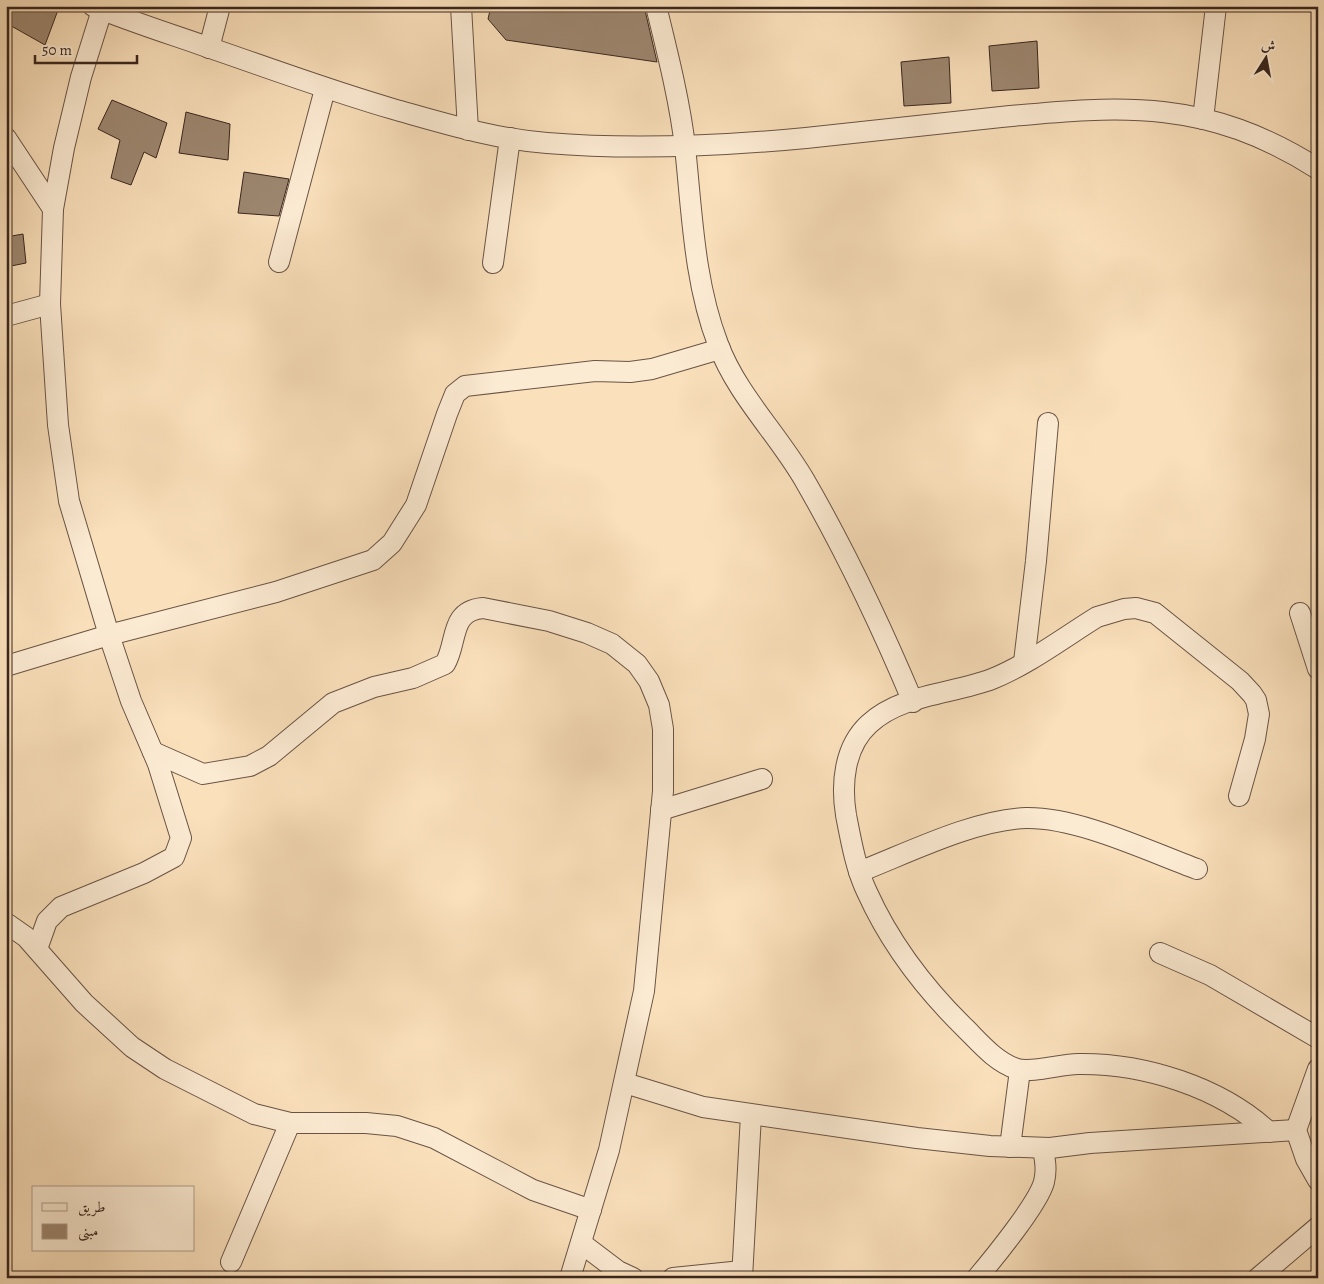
<svg xmlns="http://www.w3.org/2000/svg" width="1324" height="1284" font-family="Alegreya,Amiri,serif">
	<style>
		.building { fill: #9d8770; stroke: #39261e }
		.lines { fill: none; stroke-linecap: round; stroke-linejoin: round }
		.minor-casing { stroke: #695445; stroke-width: 22 }
		.minor { stroke: #fcebd3; stroke-width: 20 }
	</style>
	<rect width="100%" height="100%" fill="#fae0bb"/>
	<filter id="stains"><feTurbulence type="fractalNoise" baseFrequency=".004" numOctaves="4"/><feColorMatrix values="0 0 0 0 .2 0 0 0 0 .09 0 0 0 0 .02 0 0 0 .5 -.17"/></filter>
	<radialGradient id="worn" r=".72"><stop offset=".6" stop-color="#630" stop-opacity="0"/><stop offset="1" stop-color="#630" stop-opacity=".3"/></radialGradient>
	<g class="building">
		<polygon points="6,6 49,6 58,10 45,45 6,23"/>
		<polygon points="491,6 644,6 657,62 506,40 488,19"/>
		<polygon points="1037,41 1039,88 992,91 989,46"/>
		<polygon points="949,57 951,103 904,106 901,62"/>
		<polygon points="112,100 167,123 156,158 144,152 131,185 111,178 120,140 98,129"/>
		<polygon points="186,112 230,124 228,160 179,153"/>
		<polygon points="244,172 289,179 279,216 238,213"/>
		<polygon points="23,234 26,263 6,267 6,237"/>
	</g>
	<g class="lines">
		<defs>
			<g id="minor">
				<path d="M93,6c41,17 84,30 126,45 58,20 115,41 174,58 50,14 101,30 154,34 84,7 175,3 259,-5 65,-7 130,-14 195,-21 124,-12 207,-18 317,52"/>
				<polyline points="461,6 468,130"/>
				<path d="M656,6c11,45 24,96 29,141 7,65 9,135 33,197 19,51 60,90 87,137 41,71 76,145 108,221"/>
				<polyline points="209,48 220,6"/>
				<polyline points="1203,119 1216,6"/>
				<polyline points="6,138 53,209"/>
				<polyline points="279,262 325,89"/>
				<polyline points="493,263 510,138"/>
				<polyline points="6,316 50,304"/>
				<polyline points="1300,613 1318,669"/>
				<polyline points="1024,662 1036,561 1048,423"/>
				<polyline points="6,666 109,635 276,592 373,560 392,543 416,505 447,414 455,394 465,386 595,371 630,372 652,369 720,349"/>
				<path d="M153,752l50,22 47,-8 19,-10 64,-53 41,-16 39,-9 32,-14c13,-22 4,-53 38,-56l66,13 38,12 25,11 25,20 12,17 10,24 4,24v62l-19,200 -35,159 -39,128"/>
				<path d="M1239,796l16,-57 4,-25 -3,-14 -4,-6 -12,-13 -85,-68 -19,-5 -12,1 -27,8c-34,21 -68,47 -105,62 -39,15 -91,15 -123,45 -25,23 -28,60 -23,91 5,26 10,54 21,77 23,51 60,99 99,137 15,15 30,33 51,40 16,4 44,-5 61,-5 66,-1 142,23 191,68"/>
				<polyline points="661,810 762,779"/>
				<path d="M859,872c49,-19 114,-52 167,-54 52,-1 122,33 171,51"/>
				<polyline points="6,923 26,937 84,1003 132,1047 165,1069 254,1114 290,1123 366,1123 397,1126 434,1138 533,1190 591,1210"/>
				<polyline points="37,949 47,921 61,907 144,873 174,857 181,838 158,764 131,701 109,635 69,501 58,425 50,304 53,209 64,148 81,77 102,10"/>
				<polyline points="1160,953 1210,975 1318,1038"/>
				<polyline points="1318,1069 1296,1130 1306,1159 1318,1180"/>
				<polyline points="625,1083 703,1107 917,1138 990,1146 1050,1148 1090,1143 1296,1130"/>
				<polyline points="1010,1147 1020,1070"/>
				<polyline points="581,1243 618,1271 633,1278"/>
				<polyline points="231,1262 290,1123"/>
				<polyline points="673,1278 742,1271"/>
				<polyline points="742,1278 751,1115"/>
				<path d="M977,1278c16,-19 61,-74 67,-96 3,-12 1,-22 -1,-34"/>
				<polyline points="1258,1278 1318,1227"/>
			</g>
		</defs>
		<use href="#minor" class="minor-casing"/>
		<use href="#minor" class="minor"/>
	</g>
	<rect width="1324" height="1284" fill="none" stroke="#fae0bb" stroke-width="25"/>
	<rect x="8" y="8" width="1309" height="1269" fill="none" stroke="#39261e" stroke-width="2.5"/>
	<rect x="12" y="12" width="1299" height="1259" fill="none" stroke="#39261e"/>
	<rect x="32" y="1186" width="162" height="65" fill="#fcebd3" stroke="#ae9c8b"/>
	<rect x="42" y="1203" width="25" height="8" fill="#fcebd3" stroke="#ae9c8b"/>
	<text x="78" y="1212" font-size="15" fill="#39261e">طريق</text>
	<rect x="42" y="1224" width="25" height="15" fill="#9d8770" stroke="#ae9c8b"/>
	<text x="78" y="1236" font-size="15" fill="#39261e">مبنى</text>
	<g transform="translate(1266 58) rotate(11)" stroke="#fcebd3" stroke-width="4" paint-order="stroke">
	<path d="M0-4L9 19L0 12L-9 19Z" fill="#39261e"/>
	<text y="-8" font-size="14" font-weight="bold" text-anchor="middle" fill="#39261e">ش</text>
	</g>
	<path d="M35 55v8h102v-8" fill="none" stroke="#39261e" stroke-width="2.5"/>
	<text x="42" y="55" font-size="15" fill="#39261e" stroke="#fcebd3" stroke-width="4" paint-order="stroke">50 m</text>
	<rect width="100%" height="100%" filter="url(#stains)"/>
	<rect width="100%" height="100%" fill="url(#worn)"/>
</svg>
